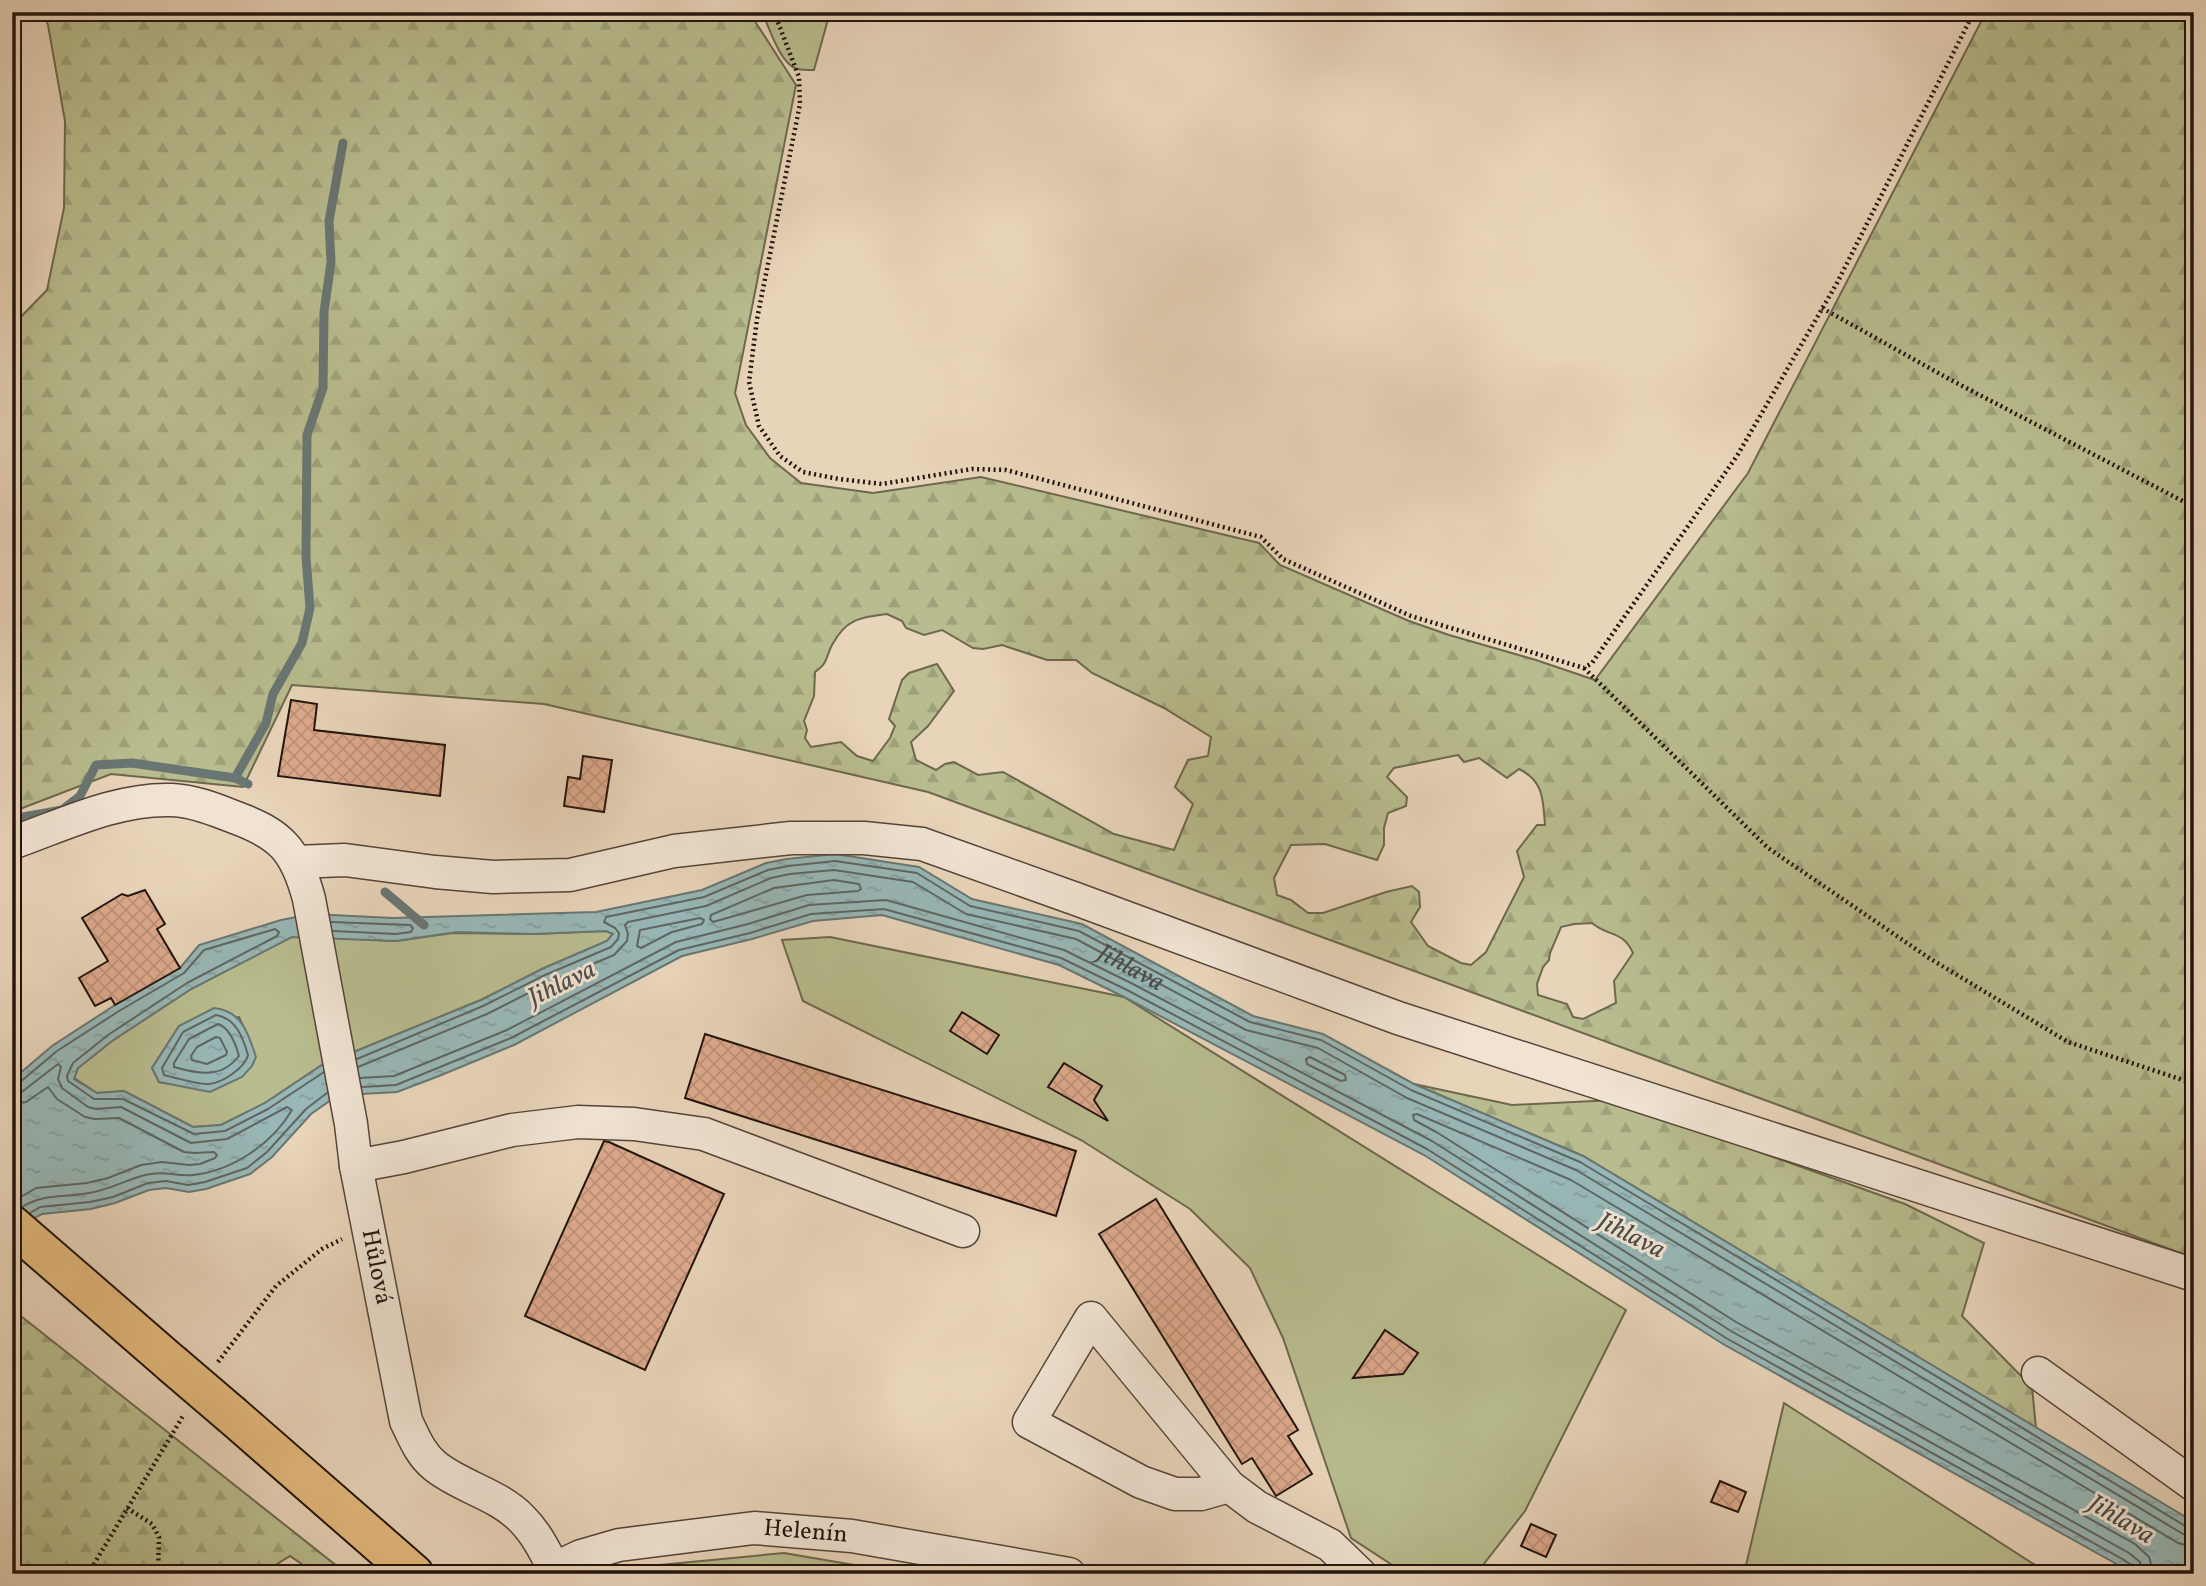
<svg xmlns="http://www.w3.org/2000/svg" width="2206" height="1586" font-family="Vollkorn,serif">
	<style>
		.green { fill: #b8bc8e; stroke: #6d684e; stroke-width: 2; fill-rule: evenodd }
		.forest { fill: url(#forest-firs); stroke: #6d684e; stroke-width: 2; fill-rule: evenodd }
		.water { fill: url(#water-ripples); stroke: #697673; stroke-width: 2; fill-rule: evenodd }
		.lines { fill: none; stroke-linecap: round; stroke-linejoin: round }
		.shore { stroke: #5d6662; stroke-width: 2 }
		.stream { stroke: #697673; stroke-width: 9 }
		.building { fill: url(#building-cross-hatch); stroke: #22140e; stroke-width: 2 }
		.minor-casing { stroke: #544439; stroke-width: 35 }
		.major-casing { stroke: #22140e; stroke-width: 42 }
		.path { stroke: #22140e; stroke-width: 4.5; stroke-dasharray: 2 3.5; stroke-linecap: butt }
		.minor { stroke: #f0e3d2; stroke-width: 32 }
		.major { stroke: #e4ba7c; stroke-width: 38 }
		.major-bridge-casing { stroke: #22140e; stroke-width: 42; stroke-linecap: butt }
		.major-bridge { stroke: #e4ba7c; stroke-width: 38 }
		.labels { text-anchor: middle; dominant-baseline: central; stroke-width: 6; stroke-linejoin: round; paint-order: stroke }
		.street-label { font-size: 24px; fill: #22140e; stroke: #f0e3d2 }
		.water-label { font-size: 26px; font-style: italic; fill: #4b4d49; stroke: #f0e3d2 }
	</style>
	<defs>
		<pattern id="forest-firs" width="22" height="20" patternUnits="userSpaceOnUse" patternTransform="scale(1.75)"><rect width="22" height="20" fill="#b8bc8e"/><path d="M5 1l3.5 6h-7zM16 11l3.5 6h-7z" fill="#9ea179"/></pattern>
		<pattern id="water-ripples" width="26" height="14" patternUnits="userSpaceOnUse" patternTransform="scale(1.75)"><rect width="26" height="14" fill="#98b7b6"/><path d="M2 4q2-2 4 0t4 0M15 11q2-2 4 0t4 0" fill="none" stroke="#839c9b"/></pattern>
		<pattern id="building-cross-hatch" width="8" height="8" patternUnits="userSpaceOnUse" patternTransform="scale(1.75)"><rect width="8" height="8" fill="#dda98c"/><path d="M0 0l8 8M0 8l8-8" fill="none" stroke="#bd9178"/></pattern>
	</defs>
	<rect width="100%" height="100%" fill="#e8d4b9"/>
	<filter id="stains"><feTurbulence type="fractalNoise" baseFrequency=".00286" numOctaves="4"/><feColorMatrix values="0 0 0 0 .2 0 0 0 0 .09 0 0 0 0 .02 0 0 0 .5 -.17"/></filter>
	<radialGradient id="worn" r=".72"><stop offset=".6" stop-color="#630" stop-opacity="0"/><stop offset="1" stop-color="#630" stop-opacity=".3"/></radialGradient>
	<g class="green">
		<path d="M762,12h68l-16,58c-5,0 -12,0 -17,-1 -17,-5 -28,-42 -35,-57z"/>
		<path d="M606,931l7,3 -6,7 -65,28 -61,31 -159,65 -57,38 -44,22 -28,2 -69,-36 -27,2 -23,-15 4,-10 34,-27 79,-52 101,-53 104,5 56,-8 81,1zM239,1017l5,11 -65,57 -20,-3 -7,-14 27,-42 10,-4z"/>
		<polygon points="830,937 1124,997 1626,1310 1525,1511 1476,1574 1406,1574 1351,1538 1283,1338 1250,1268 1190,1209 1081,1140 803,1001 782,940"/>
		<polygon points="1784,1403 2049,1574 1744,1574"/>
		<polygon points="784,1553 907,1574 621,1574 649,1566"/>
	</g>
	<g class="forest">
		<path d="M43,12h706l47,73 -61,308 11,32 24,33 31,25 72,10 108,-16 278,66 21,22 129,56 40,14 87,25 59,20 153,-207 238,-461h208v1246l-1266,-466 -384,-88 -252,-19 -49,102 -132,-13 -99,38v-486l35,-36 17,-82 1,-87 -17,-96zM887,614l15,7 4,7 18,7 18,-5 31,18 10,1 19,-4 45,15h29l16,13 72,35 47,29 -3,19 -20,4 -13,27 18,17 -19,46 -60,-16 -111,-62 -25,3 -24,-13 -9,2 -9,6 -20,-10 -5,-18 17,-16 26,-35 -17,-27 -28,9 -7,7 -13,39 6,7 -5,12 -17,23 -16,-5 -16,-14 -30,5 -6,-9 2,-8 -3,-9 10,-25 1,-24c14,-10 10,-14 17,-27 14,-26 28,-28 55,-31zM1458,755l6,7 15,-4 28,20 12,-9c25,12 24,31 26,56h-8l-20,26 7,26 -38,75 -15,13 -10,-2 -33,-17 -17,-24 9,-15 -1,-15 -7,-6 -26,6 -63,21h-15l-17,-13 -14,-5 -3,-17 17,-33 34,-1 52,16 7,-15v-17l4,-15 18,-7 1,-9 -20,-20 7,-9zM1592,923c16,14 31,7 41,30l-19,28 2,22 -33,16 -10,-2 -6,-13 -29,-9 -1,-11 6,-17 6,-7 1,-7 11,-26 13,-3z"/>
		<polygon points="1414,1084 1512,1105 1614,1100 1905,1204 1984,1243 1962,1316 2032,1387 2036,1428 1583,1156"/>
		<polygon points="12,1309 347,1574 316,1574 290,1556 261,1574 12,1574"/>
	</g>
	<g class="water">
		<path d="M835,854l84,13 53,32 110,25 171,92 70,18 91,50 169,72 611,366v52h-63l-11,-8 -397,-222 -299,-189 -300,-158 -65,-32 -177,-50 -69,6 -61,18 -70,17 -168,89 -75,31 -42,16 -35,2 -31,6 -20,14 -39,43 -22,17 -44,15 -17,3 -23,-4 -17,2 -34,13 -24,6 -49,5 -30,17v-151l40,-34 63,-41 65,-37 19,-23 82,-25 31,-6 81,4 203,-6 106,-22 64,-27 21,-4zM606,931l7,3 -6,7 -65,28 -61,31 -159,65 -57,38 -44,22 -28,2 -69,-36 -27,2 -23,-14 4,-11 34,-27 79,-52 101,-52 104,4 61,-9 76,2z"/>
		<path d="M214,1008c28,3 34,25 42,49l-4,9 -10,11 -32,15 -51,-10 -7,-14 27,-42z"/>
	</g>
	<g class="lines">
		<g class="shore">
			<polygon points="834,880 859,884 861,889 858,891 807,895 713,922 710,919 711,915 774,888"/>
			<polygon points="700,918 704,920 702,924 672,932 641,948 637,946 640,930"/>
			<polyline points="331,922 410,925 413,928 411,932 396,934 333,931"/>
			<path d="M216,1015c20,3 27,23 32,40 -3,13 -26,28 -39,29 -8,1 -37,-7 -45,-9l-2,-7 21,-36z"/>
			<path d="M218,1024c12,4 18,21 21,32 -18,23 -40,18 -65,11v-4l15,-24z"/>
			<polygon points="216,1037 220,1038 227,1052 226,1055 207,1064 192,1060 191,1056 197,1047"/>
			<polygon points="1310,1057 1345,1075 1346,1080 1341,1081 1307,1064 1306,1059"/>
			<polyline points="357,1059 483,1006 545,975 611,947 618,939 619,933 615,928 604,922 606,917 704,897 768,870 788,866 835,861 917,873 970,906 1079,931 1250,1022 1321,1040 1411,1090 1580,1162 2187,1527 2194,1528"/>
			<path id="s1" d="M358,1067l129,-53 61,-31 66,-28 13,-14 1,-7 -3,-9 3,-3 78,-16 65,-28 19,-4 44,-4 79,12 53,32 110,25 170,91 72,18 89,50 169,72 607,364 11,3"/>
			<polyline points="360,1078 394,1076 507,1030 676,942 748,924 809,905 886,900 1064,950 1131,983 1432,1141 1731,1331 2129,1553 2140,1562 2143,1574"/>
			<polyline points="12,1085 19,1083 57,1051 119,1011 184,973 204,950 275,929 279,932 277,936 187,983 108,1035 73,1063 67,1076 68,1081 94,1099 123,1099 194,1134 225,1131 268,1109 324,1072"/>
			<polyline points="362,1087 396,1085 511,1038 679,950 750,933 811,914 884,909 1061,958 1127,990 1427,1149 1726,1338 2124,1560 2133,1566 2134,1574"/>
			<path d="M12,1094l11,-3 35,-27 3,3 -3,12 4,9 26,19 8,2 25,-2 70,36 36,-4 60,-32 5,3c-20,34 -60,61 -99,65 -17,2 -28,-5 -48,0 -19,5 -36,15 -56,18 -25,5 -44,0 -67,14"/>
			<polyline points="12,1104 26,1102 48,1087 57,1099 85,1117 95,1119 119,1118 184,1152 195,1153 214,1152 217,1155 215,1158 200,1164 189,1165 162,1162 141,1165 108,1178 87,1183 36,1188 12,1202"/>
			<polyline points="30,1213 40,1207 90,1202 113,1197 148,1183 166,1181 188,1185 205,1182 247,1168 267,1152 306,1109 327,1093"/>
			<polyline points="2154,1574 2149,1557 2135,1544 1736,1322 1438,1133 1414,1120 1413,1115 1417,1114 1571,1180 2178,1543 2194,1547"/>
		</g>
		<g class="stream">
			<polyline points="235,778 266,723 273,694 302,643 310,608 306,557 307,435 323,388 324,312 331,262 329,221 343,143"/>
			<polyline points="12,819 62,810 80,796 96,765 132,763 235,778 248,784"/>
			<polyline points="385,892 424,925"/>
		</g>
	</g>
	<g class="building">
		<polygon points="291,700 317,704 314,730 445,745 440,796 278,776"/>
		<polygon points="583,756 612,760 604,812 564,806 568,777 580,779"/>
		<polygon points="145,890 165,924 157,929 180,968 115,1005 111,998 95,1006 79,978 108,961 82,918 122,894 128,896"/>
		<polygon points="962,1012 999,1035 987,1054 950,1031"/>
		<polygon points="705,1034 1076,1151 1056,1216 685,1098"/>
		<polygon points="1064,1063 1102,1086 1094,1100 1108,1121 1048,1087"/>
		<polygon points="604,1141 609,1142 724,1194 645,1370 525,1316"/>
		<polygon points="1156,1199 1298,1430 1288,1436 1312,1474 1276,1496 1252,1458 1242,1464 1099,1234"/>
		<polygon points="1385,1330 1418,1353 1403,1374 1353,1378"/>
		<polygon points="1720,1481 1746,1492 1738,1512 1711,1502"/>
		<polygon points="1531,1524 1556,1535 1546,1557 1521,1546"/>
	</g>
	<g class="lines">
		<defs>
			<g id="minor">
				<path id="s2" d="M12,843c51,-18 105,-45 160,-43 21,1 42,9 62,17 47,17 62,33 75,82l42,225 5,42 50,255c8,16 14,33 29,45 26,21 63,28 87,53 14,14 23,32 32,50"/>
				<polyline points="296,862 345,860 435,872 493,877 570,875 674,851 791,838 864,838 922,844 1076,899 1398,1018 2194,1275"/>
				<polyline points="356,1166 404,1157 512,1130 578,1122 634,1124 704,1134 963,1231"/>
				<polyline points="2038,1373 2194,1485"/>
				<polyline points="1229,1486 1201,1494 1175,1494 1141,1482 1029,1422 1091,1318 1229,1486 1257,1507 1330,1545 1360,1574"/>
				<path id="s3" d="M547,1574l7,-5 27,-13 38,-11 135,-17 98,8 217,38"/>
			</g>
			<g id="major">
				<polyline points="12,1225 171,1363"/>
				<polyline points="233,1416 414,1574"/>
			</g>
		</defs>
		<use href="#minor" class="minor-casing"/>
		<use href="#major" class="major-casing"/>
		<g class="path">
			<polyline points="774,12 799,77 800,104 757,319 749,382 759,426 780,456 803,472 839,479 882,484 972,469 1006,470 1261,537 1283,559 1411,616 1584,668 1592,663 1737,456 1837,283 1974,12"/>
			<polyline points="1822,308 1949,379 2194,507"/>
			<polyline points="1584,668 1768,848 1929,958 2068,1042 2186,1081 2194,1070"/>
			<polyline points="218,1362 276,1286 322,1249 342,1239"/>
			<polyline points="127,1508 152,1524 159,1537 158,1574"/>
			<polyline points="88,1574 183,1416"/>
		</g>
		<use href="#minor" class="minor"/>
		<use href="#major" class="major"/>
		<defs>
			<polyline id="major-bridge" points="171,1363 233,1416"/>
		</defs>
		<use href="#major-bridge" class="major-bridge-casing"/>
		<use href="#major-bridge" class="major-bridge"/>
	</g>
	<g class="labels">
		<g class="street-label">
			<text stroke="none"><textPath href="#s2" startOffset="723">Hůlová</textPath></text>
			<text stroke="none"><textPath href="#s3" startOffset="266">Helenín</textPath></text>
		</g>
		<g class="water-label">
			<text stroke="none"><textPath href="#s1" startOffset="850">Jihlava</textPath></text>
			<text transform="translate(562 984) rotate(-26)">Jihlava</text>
			<text transform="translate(1631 1236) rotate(27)">Jihlava</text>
			<text transform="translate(2121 1520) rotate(31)">Jihlava</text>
		</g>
	</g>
	<rect width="2206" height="1586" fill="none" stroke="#e8d4b9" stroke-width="42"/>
	<rect x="14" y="14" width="2178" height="1558" fill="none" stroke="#22140e" stroke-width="3.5"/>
	<rect x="21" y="21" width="2164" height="1544" fill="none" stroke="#22140e" stroke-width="2"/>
	<rect width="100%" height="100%" filter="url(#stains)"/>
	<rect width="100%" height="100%" fill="url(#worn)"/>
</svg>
